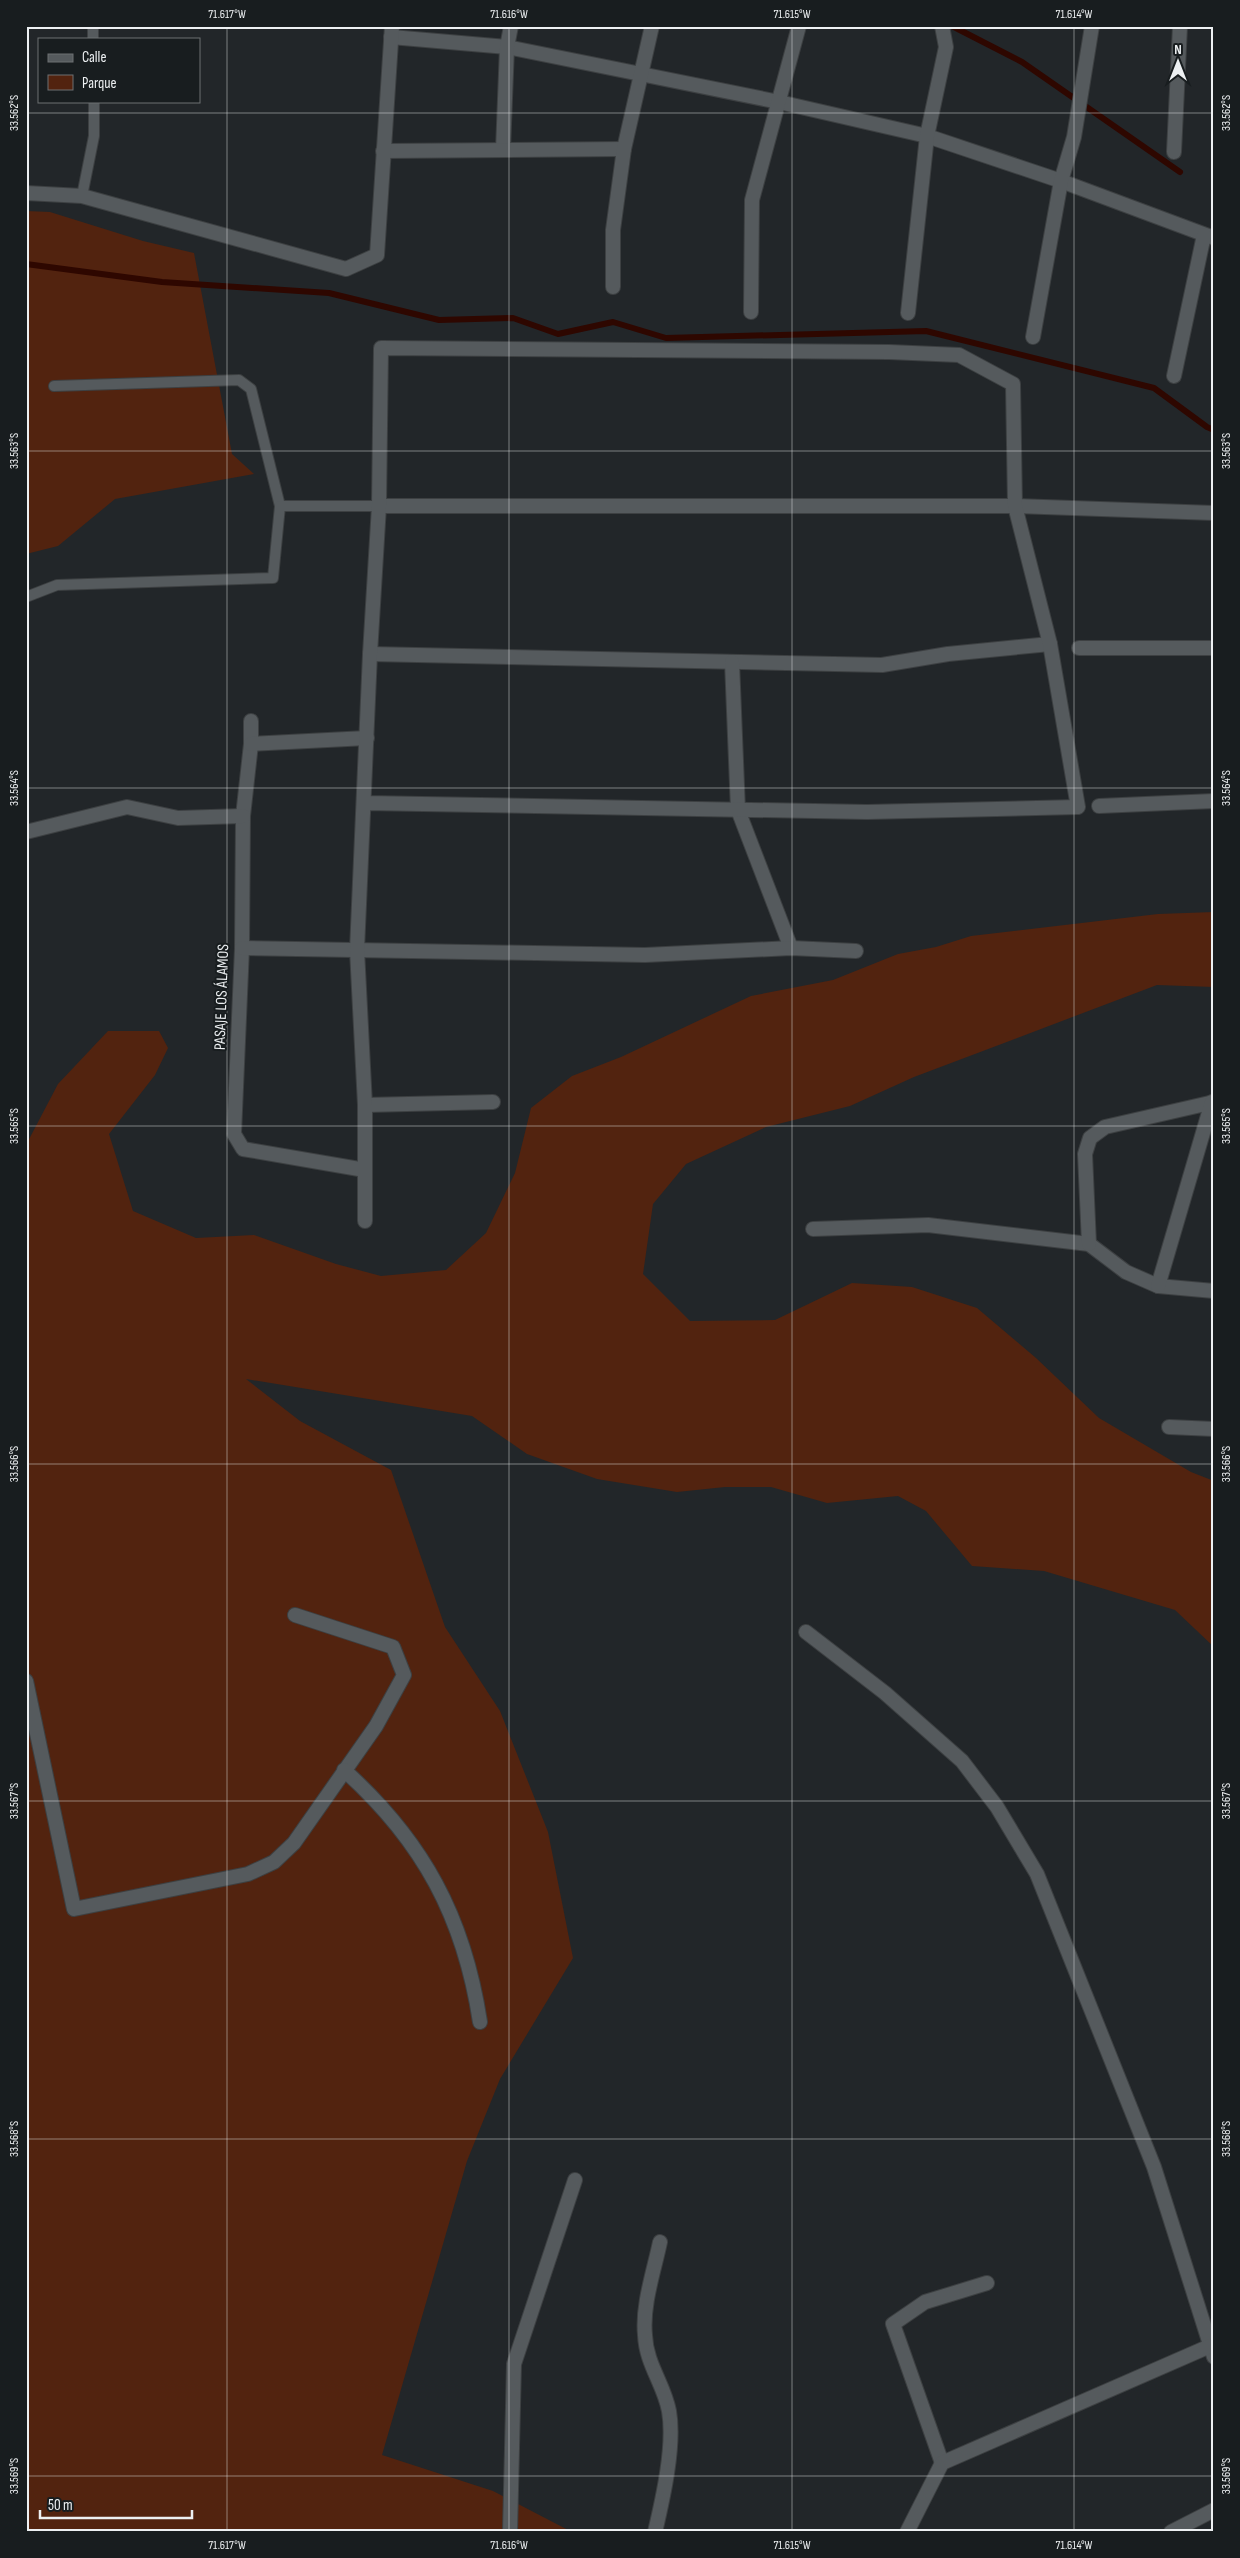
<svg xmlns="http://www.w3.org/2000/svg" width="1240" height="2558" font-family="'Sofia Sans Condensed',sans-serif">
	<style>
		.green { fill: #52230f }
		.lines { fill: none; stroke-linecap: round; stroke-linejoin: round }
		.stream { stroke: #2e0700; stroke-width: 6 }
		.service-casing { stroke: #3d4042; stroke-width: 12 }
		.minor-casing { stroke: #3d4042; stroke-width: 16 }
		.service { stroke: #555a5d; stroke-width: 10 }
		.minor { stroke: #555a5d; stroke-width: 14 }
		.ticks { fill: none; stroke: #edf0f2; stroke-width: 1; stroke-opacity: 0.45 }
		.labels { text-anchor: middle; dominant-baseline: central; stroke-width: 4; stroke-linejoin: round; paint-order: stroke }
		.street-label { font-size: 16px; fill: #edf0f2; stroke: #181d1f }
		.neatline { fill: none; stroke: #edf0f2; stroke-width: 2 }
		.ticks-label { font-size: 12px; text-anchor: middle; fill: #edf0f2 }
	</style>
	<rect width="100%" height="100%" fill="#222629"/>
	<g class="green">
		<polygon points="26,211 50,212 143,241 194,253 232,454 254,474 115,499 58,546 26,554"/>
		<polygon points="1214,912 1214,987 1157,985 914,1077 850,1106 766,1127 686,1164 653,1204 643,1274 690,1321 775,1320 852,1283 912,1287 977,1308 1036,1358 1099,1418 1191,1472 1214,1481 1214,1647 1175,1610 1044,1571 972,1566 926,1511 898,1496 827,1503 771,1487 725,1487 677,1492 597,1479 527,1454 472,1416 246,1379 300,1421 391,1470 445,1627 500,1711 548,1832 573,1958 500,2079 467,2161 382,2455 493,2491 572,2532 26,2532 26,1145 58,1084 108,1031 159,1031 168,1048 155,1075 109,1134 133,1211 196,1238 254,1235 336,1264 381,1276 446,1270 486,1233 515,1173 531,1108 572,1076 621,1057 751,996 833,980 898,954 936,947 971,936 1158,914"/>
	</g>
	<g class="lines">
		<g class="stream">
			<polyline points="952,26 1022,62 1180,172"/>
			<polyline points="26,264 162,282 329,293 439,320 513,318 558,334 613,322 666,338 926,331 1154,388 1207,427 1214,430"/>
		</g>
		<defs>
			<g id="service">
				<polyline points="93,26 93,39"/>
				<polyline points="82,196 94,136 94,101"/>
				<polyline points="54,386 239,380 251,389 280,506"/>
				<polyline points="26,597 57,585 273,578 280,506 379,506"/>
			</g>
			<g id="minor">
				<polyline points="391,37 507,47 779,102 927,136 1061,181 1214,238"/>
				<polyline points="503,150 507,47 511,26"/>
				<polyline points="383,151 624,149"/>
				<polyline points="1174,152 1180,26"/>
				<polyline points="26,193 82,196 346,269 377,255 392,26"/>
				<polyline points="613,287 613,230 624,149 652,26"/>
				<polyline points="751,312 752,200 799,26"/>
				<polyline points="908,313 927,136 946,47 942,26"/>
				<polyline points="1033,337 1061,181 1074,137 1092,26"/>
				<polyline points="1174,376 1204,235"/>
				<polyline points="379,506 1015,506 1214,513"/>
				<polyline points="1079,648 1214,648"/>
				<polyline points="370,654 882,665 948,654 1050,644"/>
				<polyline points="732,662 738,810 791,948"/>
				<polyline points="251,721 251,744 243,816 242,948 234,1134 243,1149 365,1170"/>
				<polyline points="251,744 367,738"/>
				<polyline points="1099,806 1214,801"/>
				<polyline points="26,832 127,807 178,818 243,816"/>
				<polyline points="242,948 645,955 791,948 856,951"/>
				<polyline points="365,1105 493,1102"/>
				<polyline points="365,1221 365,1105 357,950 370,654 379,506 381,348 889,352 959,355 1013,384 1015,506 1050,644 1078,807 867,812 365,803"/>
				<polyline points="813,1229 928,1225 1089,1244 1126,1272 1158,1286 1214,1291"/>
				<polyline points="1089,1244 1085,1154 1090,1138 1105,1127 1214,1102"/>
				<polyline points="1158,1286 1212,1102"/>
				<polyline points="1169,1427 1214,1429"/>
				<polyline points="806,1632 885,1693 962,1761 997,1807 1037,1874 1154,2167 1214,2357"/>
				<polyline points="26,1681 74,1909 248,1874 274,1862 294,1843 376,1726 404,1675 393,1647 295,1615"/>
				<path d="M344,1770c79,71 120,147 136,252"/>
				<polyline points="942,2463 893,2324 925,2302 987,2283"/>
				<polyline points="510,2532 514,2364 575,2180"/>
				<path d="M655,2532c8,-34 20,-87 14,-121 -5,-27 -23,-47 -24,-76 -3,-30 9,-64 15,-93"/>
				<polyline points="907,2532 942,2463 1210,2346"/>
				<polyline points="1171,2532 1214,2510"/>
			</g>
		</defs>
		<use href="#service" class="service-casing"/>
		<use href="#minor" class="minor-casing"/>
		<use href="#service" class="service"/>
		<use href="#minor" class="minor"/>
	</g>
	<path class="ticks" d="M227,26v2506M509,26v2506M792,26v2506M1074,26v2506M26,113h1188M26,451h1188M26,788h1188M26,1126h1188M26,1464h1188M26,1801h1188M26,2139h1188M26,2476h1188"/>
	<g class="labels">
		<g class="street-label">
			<text transform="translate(222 997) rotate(-88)">PASAJE LOS ÁLAMOS</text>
		</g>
	</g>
	<rect width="1240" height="2558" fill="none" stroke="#181d1f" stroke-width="55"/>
	<rect x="38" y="38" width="162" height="65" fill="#181d1f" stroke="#6d7173"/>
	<rect x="48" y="54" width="25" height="8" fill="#555a5d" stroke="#6d7173"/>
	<text x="82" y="62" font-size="15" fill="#edf0f2">Calle</text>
	<rect x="48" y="75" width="25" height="15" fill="#52230f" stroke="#6d7173"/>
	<text x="82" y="88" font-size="15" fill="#edf0f2">Parque</text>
	<g transform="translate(1178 62)" stroke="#181d1f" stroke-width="4" paint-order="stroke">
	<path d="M0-4L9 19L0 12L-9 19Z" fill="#edf0f2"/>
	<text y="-8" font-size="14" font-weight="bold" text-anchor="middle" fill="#edf0f2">N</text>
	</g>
	<path d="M40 2510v8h152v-8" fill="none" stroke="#edf0f2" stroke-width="2.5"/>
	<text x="48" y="2510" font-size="15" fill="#edf0f2" stroke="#181d1f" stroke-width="4" paint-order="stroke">50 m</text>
	<rect x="28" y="28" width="1184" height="2502" class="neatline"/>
	<g class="ticks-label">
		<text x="227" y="18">71.617°W</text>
		<text x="509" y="18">71.616°W</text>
		<text x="792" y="18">71.615°W</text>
		<text x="1074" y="18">71.614°W</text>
		<text transform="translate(14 113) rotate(-90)" y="4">33.562°S</text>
		<text transform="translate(1226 113) rotate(-90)" y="4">33.562°S</text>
		<text transform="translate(14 451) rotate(-90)" y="4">33.563°S</text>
		<text transform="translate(1226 451) rotate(-90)" y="4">33.563°S</text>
		<text transform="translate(14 788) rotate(-90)" y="4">33.564°S</text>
		<text transform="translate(1226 788) rotate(-90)" y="4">33.564°S</text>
		<text transform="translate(14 1126) rotate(-90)" y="4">33.565°S</text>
		<text transform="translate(1226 1126) rotate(-90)" y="4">33.565°S</text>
		<text transform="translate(14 1464) rotate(-90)" y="4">33.566°S</text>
		<text transform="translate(1226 1464) rotate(-90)" y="4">33.566°S</text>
		<text transform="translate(14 1801) rotate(-90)" y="4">33.567°S</text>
		<text transform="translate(1226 1801) rotate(-90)" y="4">33.567°S</text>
		<text transform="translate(14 2139) rotate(-90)" y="4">33.568°S</text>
		<text transform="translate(1226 2139) rotate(-90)" y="4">33.568°S</text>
		<text transform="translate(14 2476) rotate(-90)" y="4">33.569°S</text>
		<text transform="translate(1226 2476) rotate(-90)" y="4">33.569°S</text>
		<text x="227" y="2549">71.617°W</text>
		<text x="509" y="2549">71.616°W</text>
		<text x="792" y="2549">71.615°W</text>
		<text x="1074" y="2549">71.614°W</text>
	</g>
</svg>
